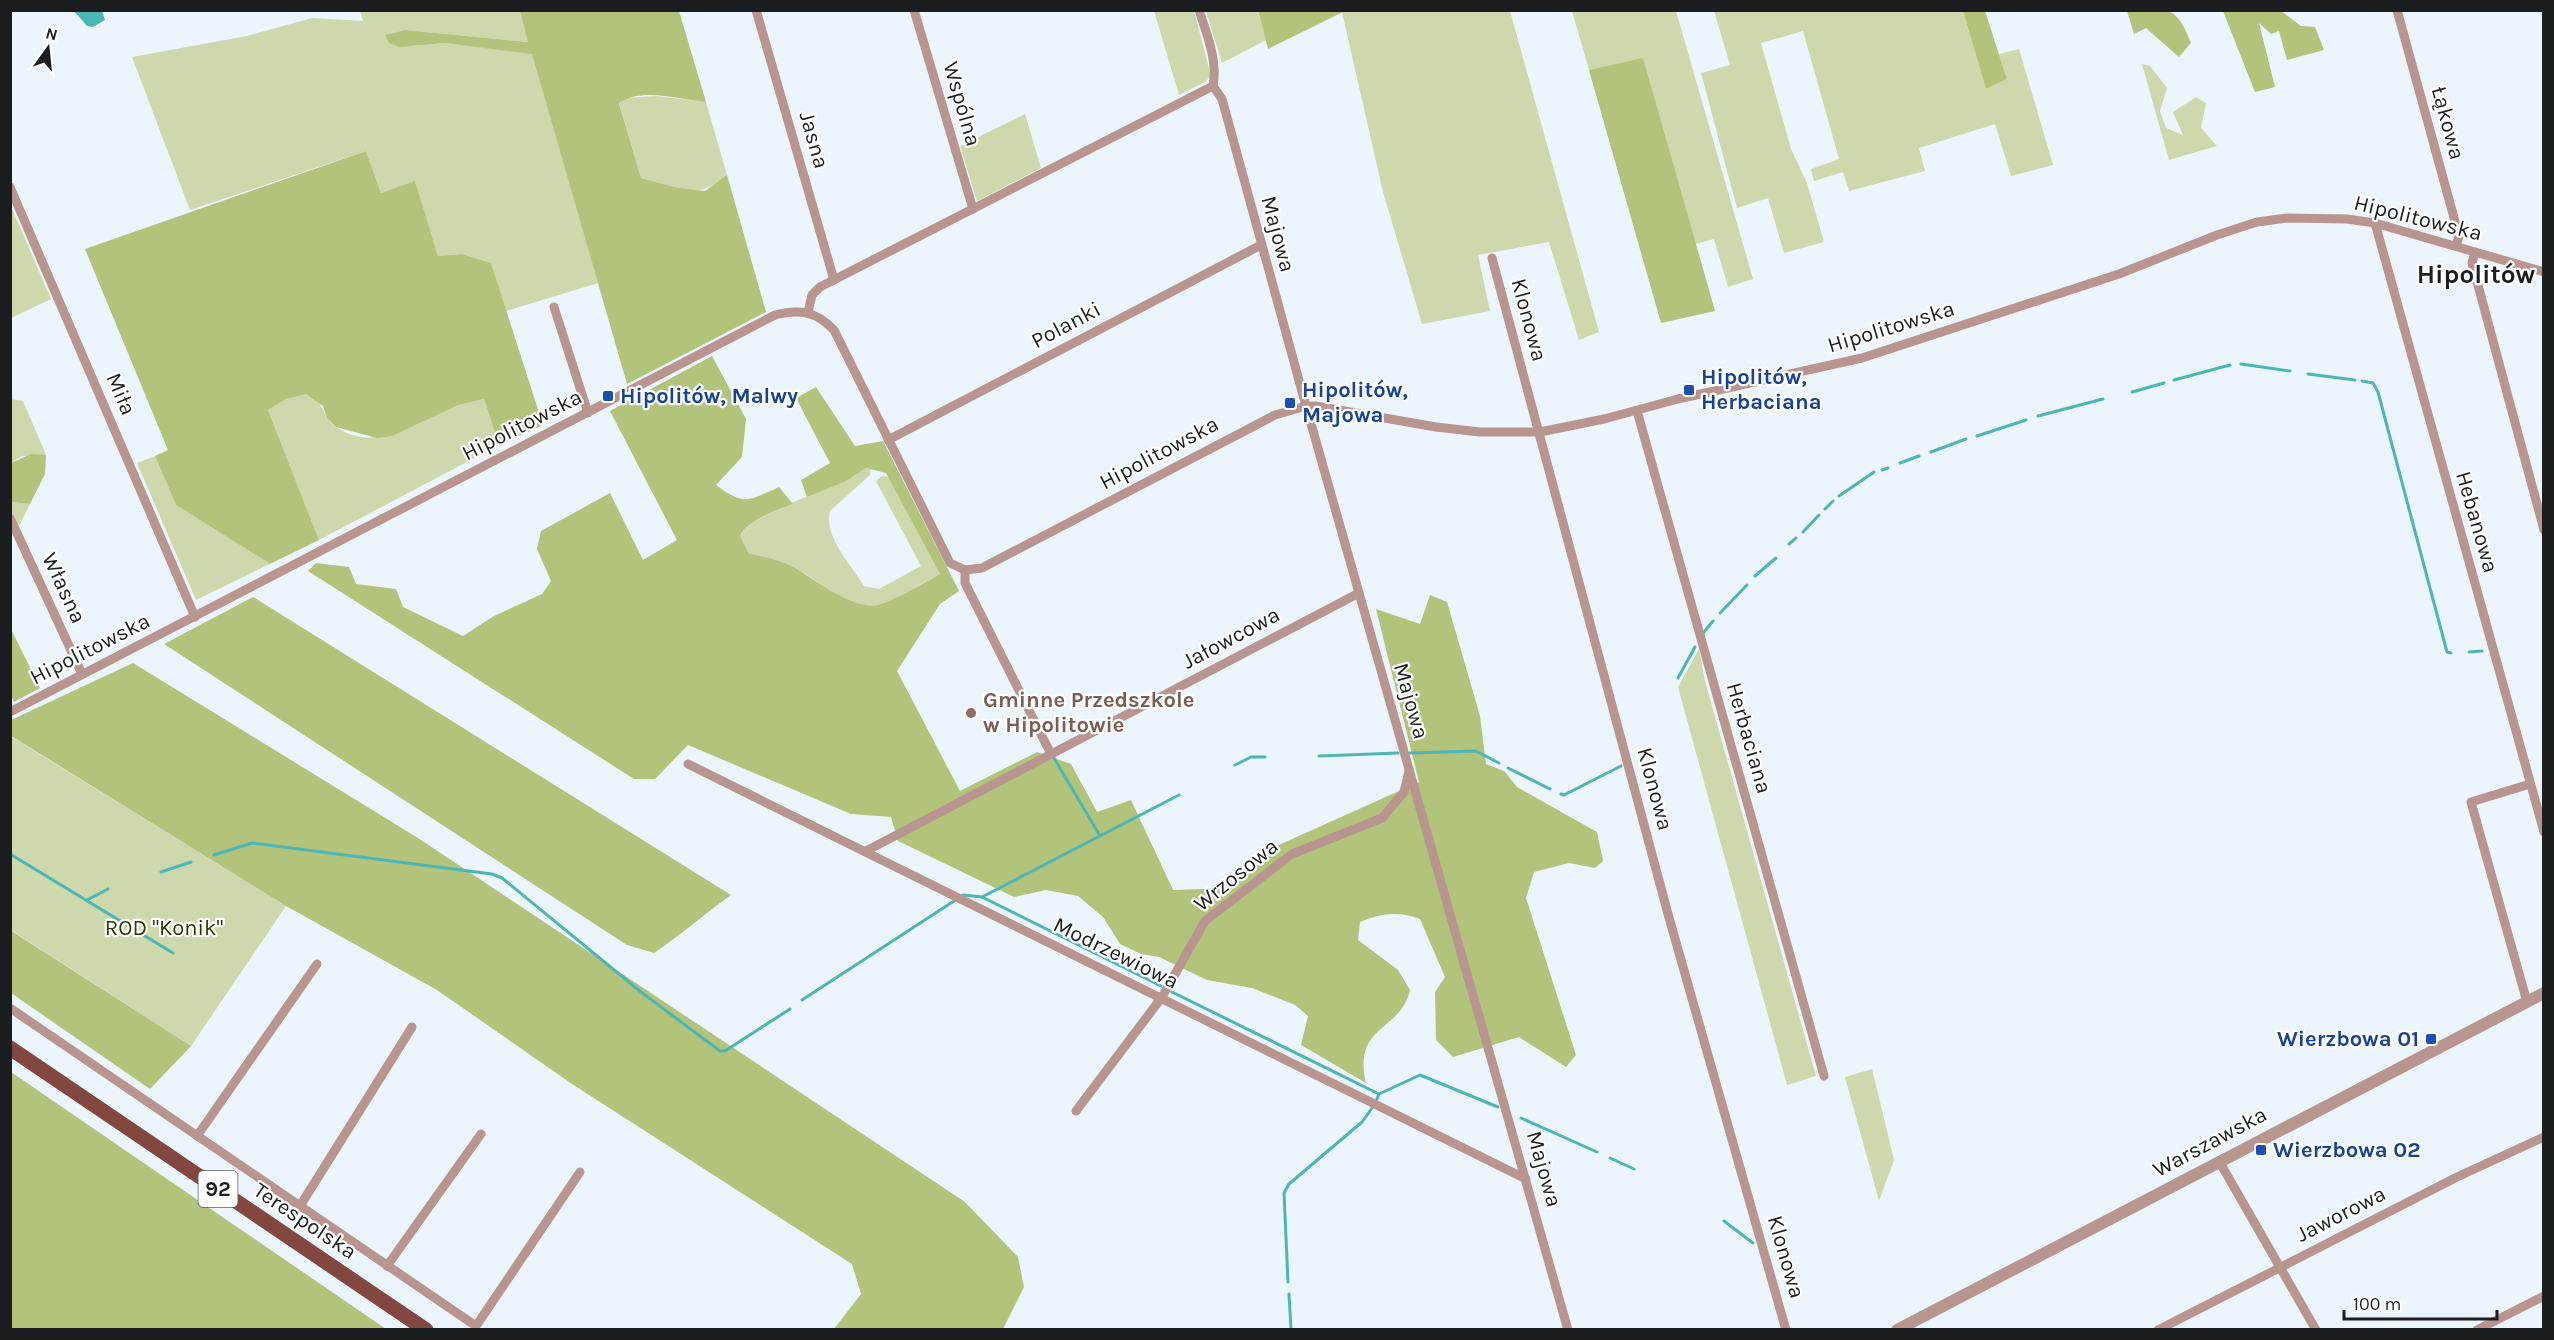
<svg xmlns="http://www.w3.org/2000/svg" width="2554" height="1340" font-family="Karla,sans-serif">
	<style>
		.green { fill: #cdd8ac }
		.forest { fill: #b2c37c }
		.water { fill: #4cb6b7 }
		.lines { fill: none; stroke-linecap: round; stroke-linejoin: round }
		.stream { stroke: #4cb6b7; stroke-width: 3 }
		.minor { stroke: #b99590; stroke-width: 9 }
		.tertiary { stroke: #b99590; stroke-width: 12 }
		.primary { stroke: #82473f; stroke-width: 15 }
		.transit-dot { fill: #1a4fb4; stroke: #fff; stroke-width: 2 }
		.education-dot { fill: #8d6e63; stroke: #fff; stroke-width: 2 }
		.labels { text-anchor: middle; dominant-baseline: central; stroke-width: 4.5; stroke-linejoin: round; paint-order: stroke }
		.shield { fill: #fff; stroke: #5f6263; stroke-width: 1.5 }
		.shield-label { font-size: 21px; font-weight: bold; fill: #1b1e20 }
		.street-label { font-size: 22px; fill: #1b1e20; stroke: #fff }
		.transit-label { font-size: 22px; font-weight: bold; fill: #164399; stroke: #fff; text-anchor: start }
		.education-label { font-size: 22px; font-weight: bold; fill: #785e54; stroke: #fff; text-anchor: start }
		.park-label { font-size: 22px; fill: #2f3800; stroke: #fff }
		.quarter-label { font-size: 26px; font-weight: bold; fill: #1b1e20; stroke: #fff }
	</style>
	<rect width="100%" height="100%" fill="#edf5fc"/>
	<g class="green">
		<polygon points="1345,10 1510,11 1599,332 1579,340 1549,242 1478,255 1490,311 1422,324 1383,192 1342,12"/>
		<polygon points="360,11 520,11 529,42 405,30 386,35 412,46 445,43 532,53 598,283 506,311 491,263 462,254 438,256 415,182 381,193 366,151 190,210 132,57 247,36 312,18 363,21"/>
		<polygon points="1154,11 1194,11 1211,76 1205,82 1179,95"/>
		<polygon points="1206,11 1258,11 1266,40 1222,63"/>
		<polygon points="1572,11 1676,11 1753,279 1728,287 1714,239 1695,244 1643,59 1589,70"/>
		<polygon points="1714,11 1963,11 1986,89 2007,79 1999,54 2019,49 2053,165 2011,176 1995,124 1919,148 1925,171 1849,191 1843,172 1814,181 1811,169 1839,159 1803,31 1761,43 1791,149 1807,183 1824,242 1784,253 1768,198 1737,208 1701,73 1730,65"/>
		<polygon points="2142,64 2150,66 2167,88 2160,111 2166,128 2183,135 2173,112 2196,97 2206,103 2201,128 2217,146 2169,160"/>
		<path d="M656,96l50,6 21,73c-32,28 -50,11 -86,3l-22,-76 7,-4z"/>
		<polygon points="1025,114 1041,168 977,201 960,146"/>
		<polygon points="10,204 51,299 11,318 10,318"/>
		<path d="M306,394c22,10 15,23 30,33 42,28 83,-7 121,-22 9,-3 19,-4 27,-6l15,46 -180,95 -51,-130 18,-11z"/>
		<polygon points="10,399 23,401 46,455 22,456 11,463"/>
		<polygon points="155,456 176,505 270,564 196,600 137,463"/>
		<path d="M866,468l4,1v6l-40,36c-7,25 22,55 34,75l15,3 42,-23 -45,-85 6,-5 7,1 51,97c-18,9 -44,27 -63,31 -27,6 -64,-30 -87,-40 -13,-5 -27,-9 -41,-10l-9,-19c7,-19 81,-44 102,-54 8,-4 16,-9 24,-14z"/>
		<polygon points="10,502 30,504 18,528 11,510"/>
		<polygon points="1699,649 1705,681 1816,1076 1787,1085 1678,687"/>
		<polygon points="10,736 286,906 191,1046 11,930"/>
		<polygon points="1872,1069 1894,1160 1879,1201 1845,1077"/>
	</g>
	<g class="forest">
		<polygon points="1258,10 1345,10 1345,11 1268,49"/>
		<path d="M520,11h159l27,91c-26,-2 -64,-15 -87,1l22,75 37,10 27,3 22,-16 39,137 -139,72 -95,-330 -87,-11 -45,4 -11,-4 -4,-8 20,-5 123,12z"/>
		<polygon points="1963,11 1985,11 2007,79 1986,89"/>
		<path d="M2127,11c40,-1 48,-9 64,32l-12,14 -33,-29 -12,6z"/>
		<polygon points="2223,11 2281,11 2301,26 2315,27 2324,50 2287,60 2279,31 2271,34 2259,23 2275,87 2255,92"/>
		<polygon points="1643,58 1715,311 1661,323 1589,70"/>
		<polygon points="366,151 381,193 415,181 438,256 462,254 491,263 543,425 499,445 484,399 458,405 392,436 377,438 336,427 327,418 323,406 306,394 286,399 268,410 319,540 270,564 176,505 155,456 168,450 85,249"/>
		<path d="M712,356l34,63 -4,38 -26,28c28,21 32,16 63,2l14,17c-13,4 -48,18 -53,32l9,18c15,2 31,6 45,13 20,12 59,43 83,38 17,-4 47,-22 63,-31l-54,-101 -20,-5 -22,14 -37,15 -6,-17 29,-17 -34,-65 20,-11 39,59 28,-5 76,150 -19,13 -43,67 63,120 77,-39 34,12 26,48 34,-12 42,90 59,-2 40,-40 147,-66 -43,-173 44,15 10,-29 17,7 33,114 6,48 18,7 13,16 80,45 6,29 -8,7 -26,-5 -35,9 -8,26 50,157 -10,12 -47,-30 -66,20 -17,-17 -1,-48 10,-15 -25,-58c-22,-8 -38,-6 -60,3l-2,18 40,30 12,20c-9,42 -58,34 -44,93l-65,-38 7,-29 -13,-11 -43,-17 -45,-8 -48,-23 -18,-3 -21,-10 -17,-27 -25,-21 -32,-6 -32,7 -116,-56 -7,-24 -40,-3 -163,-69 -33,34h-21l-326,-208 8,-8 33,4 7,17 40,5 7,18 60,29 31,-20 48,-22 9,-13 -14,-32 4,-18 69,-38 33,67 34,-20 -67,-129z"/>
		<polygon points="31,454 46,455 45,474 30,504 11,502 11,463"/>
		<path d="M253,597l478,298c-27,19 -50,40 -77,58l-27,-8 -463,-301z"/>
		<polygon points="10,627 40,688 14,702 11,695"/>
		<polygon points="133,663 418,838 965,1202 1018,1257 1024,1287 1003,1329 834,1329 861,1294 852,1264 572,1084 437,990 286,906 11,736 11,720"/>
		<polygon points="10,930 191,1046 150,1089 11,993"/>
		<polygon points="10,1072 11,1072 386,1329 11,1329"/>
	</g>
	<polygon class="water" points="74,11 102,11 105,20 93,27 87,26"/>
	<g class="lines">
		<g class="stream">
			<polyline points="2241,364 2290,371"/>
			<polyline points="2308,374 2355,380"/>
			<polyline points="2174,380 2230,365"/>
			<polyline points="2362,381 2373,383 2378,392 2447,652 2451,653"/>
			<polyline points="2132,392 2164,383"/>
			<polyline points="2038,416 2103,399"/>
			<polyline points="1977,436 2026,420"/>
			<polyline points="1931,452 1966,439"/>
			<polyline points="1900,463 1919,456"/>
			<polyline points="1882,470 1888,468"/>
			<polyline points="1839,496 1874,472"/>
			<polyline points="1825,509 1833,501"/>
			<polyline points="1803,532 1819,515"/>
			<polyline points="1789,544 1796,538"/>
			<polyline points="1755,576 1776,558"/>
			<polyline points="1720,613 1747,585"/>
			<polyline points="1703,633 1713,621"/>
			<polyline points="2469,652 2482,651"/>
			<polyline points="1678,678 1695,647"/>
			<polyline points="1410,753 1476,751 1499,763"/>
			<polyline points="1319,756 1398,753"/>
			<polyline points="1054,758 1100,836"/>
			<polyline points="1235,765 1251,757 1265,757"/>
			<polyline points="1508,768 1550,789"/>
			<polyline points="1561,794 1564,795 1621,766"/>
			<polyline points="10,854 173,953"/>
			<polyline points="214,855 252,843 492,874 502,878 641,992 720,1051 725,1051 790,1009"/>
			<polyline points="161,872 191,862"/>
			<polyline points="963,895 982,897 1161,986"/>
			<polyline points="982,897 1179,795"/>
			<polyline points="87,900 108,889"/>
			<polyline points="1172,992 1379,1094"/>
			<polyline points="802,1000 954,901"/>
			<polyline points="1377,1099 1379,1094 1420,1075 1498,1107"/>
			<polyline points="1521,1118 1597,1152"/>
			<polyline points="1610,1158 1634,1169"/>
			<polyline points="1724,1221 1753,1243"/>
			<polyline points="1288,1282 1284,1193 1289,1184 1362,1122 1372,1108"/>
			<polyline points="1289,1294 1291,1330"/>
		</g>
		<g class="minor">
			<polyline points="756,10 834,280"/>
			<polyline points="914,10 973,209"/>
			<path d="M1199,10c8,25 19,51 14,76"/>
			<polyline points="2397,10 2459,236 2456,246"/>
			<polyline points="1213,86 1222,99 1306,406 1568,1330"/>
			<polyline points="10,187 195,617"/>
			<polyline points="2375,223 2544,832"/>
			<polyline points="2475,252 2472,263 2544,530"/>
			<polyline points="1492,258 1668,914 1786,1330"/>
			<polyline points="554,307 588,413"/>
			<polyline points="808,312 812,295 820,287 1213,86"/>
			<polyline points="1637,411 1824,1076"/>
			<polyline points="888,440 1261,245"/>
			<polyline points="10,518 82,674"/>
			<polyline points="965,570 965,583 1051,754"/>
			<path d="M10,712l765,-397c24,-6 41,-4 59,15l116,233 15,7 17,-2 293,-153 31,-9h10l120,21 44,5h60l64,-13 74,-20 184,-41 257,-84 98,-39 40,-13 30,-4 60,1 28,4 169,49"/>
			<polyline points="688,764 1526,1179"/>
			<polyline points="866,851 1359,593"/>
			<polyline points="2527,1002 2471,802 2530,784"/>
			<polyline points="10,1008 476,1326 580,1172"/>
			<polyline points="1076,1111 1162,997 1205,921 1292,854 1382,818 1404,792 1409,771"/>
			<polyline points="197,1136 317,964"/>
			<polyline points="2219,1161 2316,1330"/>
			<polyline points="300,1206 412,1027"/>
			<polyline points="387,1266 481,1134"/>
			<polyline points="2158,1330 2457,1177 2544,1137"/>
			<polyline points="2477,1330 2544,1296"/>
		</g>
		<polyline class="tertiary" points="1897,1330 2544,993"/>
		<polyline class="primary" points="10,1048 426,1330"/>
	</g>
	<g class="transit-dot">
		<rect x="1683" y="384" width="12" height="12" rx="3"/>
		<rect x="602" y="390" width="12" height="12" rx="3"/>
		<rect x="1284" y="397" width="12" height="12" rx="3"/>
		<rect x="2425" y="1033" width="12" height="12" rx="3"/>
		<rect x="2255" y="1144" width="12" height="12" rx="3"/>
	</g>
	<circle class="education-dot" cx="971" cy="713" r="6"/>
	<g class="labels">
		<rect class="shield" x="198.5" y="1171" width="39" height="36" rx="4.5"/>
		<g class="shield-label">
			<text x="218" y="1189">92</text>
		</g>
		<g class="street-label">
			<text transform="translate(962 104) rotate(74)">Wspólna</text>
			<text transform="translate(2448 123) rotate(75)">Łąkowa</text>
			<text transform="translate(814 140) rotate(74)">Jasna</text>
			<text transform="translate(2418 218) rotate(14)">Hipolitowska</text>
			<text transform="translate(1278 234) rotate(75)">Majowa</text>
			<text transform="translate(1529 320) rotate(75)">Klonowa</text>
			<text transform="translate(1066 325) rotate(-28)">Polanki</text>
			<text transform="translate(1891 327) rotate(-17)">Hipolitowska</text>
			<text transform="translate(121 394) rotate(67)">Miła</text>
			<text transform="translate(522 425) rotate(-27)">Hipolitowska</text>
			<text transform="translate(1159 453) rotate(-28)">Hipolitowska</text>
			<text transform="translate(2477 522) rotate(74)">Hebanowa</text>
			<text transform="translate(64 588) rotate(65)">Własna</text>
			<text transform="translate(1231 638) rotate(-28)">Jałowcowa</text>
			<text transform="translate(90 649) rotate(-27)">Hipolitowska</text>
			<text transform="translate(1411 701) rotate(74)">Majowa</text>
			<text transform="translate(1749 738) rotate(74)">Herbaciana</text>
			<text transform="translate(1655 789) rotate(75)">Klonowa</text>
			<text transform="translate(1236 875) rotate(-39)">Wrzosowa</text>
			<text transform="translate(1116 953) rotate(26)">Modrzewiowa</text>
			<text transform="translate(2210 1142) rotate(-28)">Warszawska</text>
			<text transform="translate(1544 1169) rotate(74)">Majowa</text>
			<text transform="translate(2341 1214) rotate(-27)">Jaworowa</text>
			<text transform="translate(305 1221) rotate(34)">Terespolska</text>
			<text transform="translate(1786 1257) rotate(74)">Klonowa</text>
		</g>
		<g class="transit-label">
			<text x="1701" y="377">Hipolitów,<tspan x="1701" dy="25">Herbaciana</tspan></text>
			<text x="1302" y="390">Hipolitów,<tspan x="1302" dy="25">Majowa</tspan></text>
			<text x="620" y="396">Hipolitów, Malwy</text>
			<text x="2419" y="1039" text-anchor="end">Wierzbowa 01</text>
			<text x="2273" y="1150">Wierzbowa 02</text>
		</g>
		<g class="education-label">
			<text x="983" y="700">Gminne Przedszkole<tspan x="983" dy="25">w Hipolitowie</tspan></text>
		</g>
		<g class="park-label">
			<text x="164" y="928">ROD "Konik"</text>
		</g>
		<g class="quarter-label">
			<text x="2476" y="274">Hipolitów</text>
		</g>
	</g>
	<rect width="2554" height="1340" fill="none" stroke="#1b1e20" stroke-width="24"/>
	<g transform="translate(48 48) rotate(15)" stroke="#ffffff" stroke-width="4.5" paint-order="stroke">
	<path d="M0-4.5L10 22L0 15L-10 22Z" fill="#1b1e20"/>
	<text y="-9" font-size="16" font-weight="bold" text-anchor="middle" fill="#1b1e20">N</text>
	</g>
	<path d="M2344 1310v9h153v-9" fill="none" stroke="#1b1e20" stroke-width="3"/>
	<text x="2353" y="1310" font-size="18" fill="#1b1e20" stroke="#ffffff" stroke-width="4.5" paint-order="stroke">100 m</text>
</svg>
